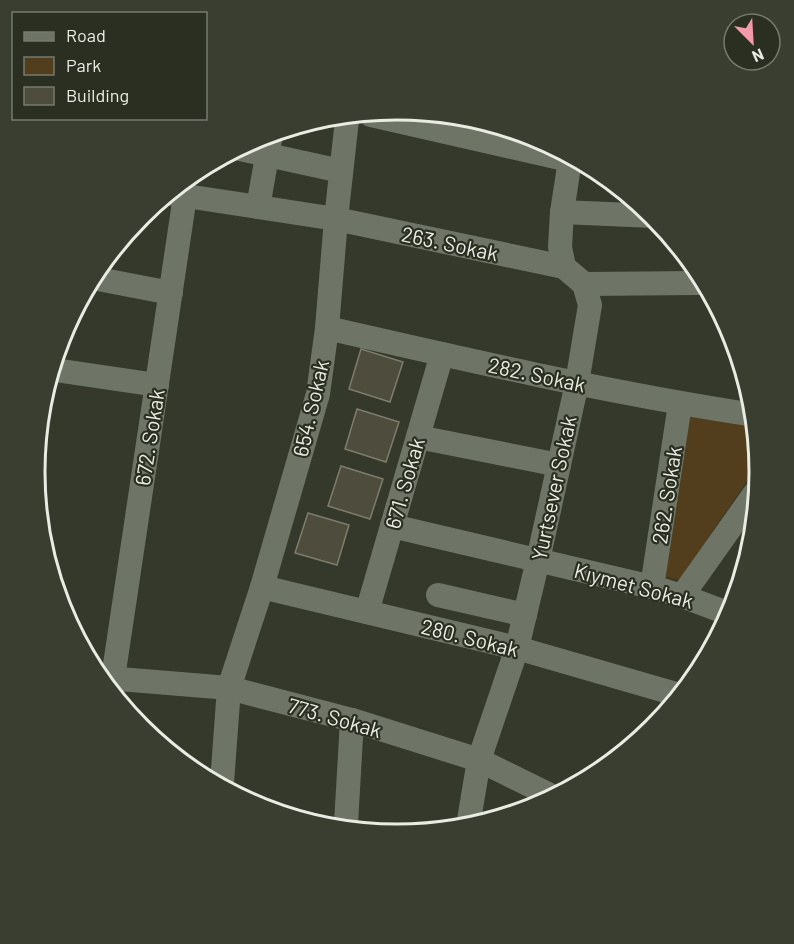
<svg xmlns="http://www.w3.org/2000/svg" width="794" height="944" font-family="Barlow,sans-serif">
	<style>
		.green { fill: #523e1c }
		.building { fill: #4e4c3d; stroke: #7e7c6b; stroke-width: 1.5 }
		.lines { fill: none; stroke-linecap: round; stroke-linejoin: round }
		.minor { stroke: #6f7566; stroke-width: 24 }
		.labels { text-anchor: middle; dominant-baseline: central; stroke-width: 4.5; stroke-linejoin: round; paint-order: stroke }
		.street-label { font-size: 21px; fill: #e9ece3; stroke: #2a2f21 }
		.rim { fill: none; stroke: #e9ece3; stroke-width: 3 }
	</style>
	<rect width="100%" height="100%" fill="#34392b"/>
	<polygon class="green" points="688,415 750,424 758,465 679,580 662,576"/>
	<g class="building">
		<polygon points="361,349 403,362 390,402 349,389"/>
		<polygon points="357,409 399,422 386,462 345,449"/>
		<polygon points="341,466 383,479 370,519 328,506"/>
		<polygon points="308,513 349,525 337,565 295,553"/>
	</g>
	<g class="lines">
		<g class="minor">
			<polyline points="371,115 569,160"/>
			<polyline points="240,149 341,171"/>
			<polyline points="173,194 336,219 564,267"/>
			<polyline points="258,207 271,134"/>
			<polyline points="562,212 654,216"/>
			<polyline points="98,279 171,293"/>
			<polyline points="584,284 698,283"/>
			<path d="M327,328c140,32 279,64 421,86"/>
			<polyline points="55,370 157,385"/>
			<polyline points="418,437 559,465"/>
			<polyline points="392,526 652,587 682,596 730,614"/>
			<polyline points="262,587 517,648 676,694"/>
			<polyline points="652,587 680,404"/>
			<polyline points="438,595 525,615"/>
			<polyline points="682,596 755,493"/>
			<polyline points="367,612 442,354"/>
			<polyline points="107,678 229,688 352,720 479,760 552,796"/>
			<polyline points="113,687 113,678 185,196"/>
			<polyline points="222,783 229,688 262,587 318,394 327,328 336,219 347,120"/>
			<polyline points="469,820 479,760 517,648 538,560 577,383 590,305 584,284 564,267 560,247 562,212 570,160"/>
			<polyline points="346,824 352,720"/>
		</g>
	</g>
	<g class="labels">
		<g class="street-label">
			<text transform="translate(450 243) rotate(12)">263. Sokak</text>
			<text transform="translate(537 374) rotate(12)">282. Sokak</text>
			<text transform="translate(310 408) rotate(-77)">654. Sokak</text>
			<text transform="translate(149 437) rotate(-81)">672. Sokak</text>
			<text transform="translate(404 483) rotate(-74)">671. Sokak</text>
			<text transform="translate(553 488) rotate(-78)">Yurtsever Sokak</text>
			<text transform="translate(666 495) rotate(-81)">262. Sokak</text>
			<text transform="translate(634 585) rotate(15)">Kıymet Sokak</text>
			<text transform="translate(470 637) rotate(14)">280. Sokak</text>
			<text transform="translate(335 717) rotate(16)">773. Sokak</text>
		</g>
	</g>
	<path d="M0 0H794V944H0ZM45 472a352 352 0 1 1 704 0a352 352 0 1 1-704 0Z" fill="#393e31" fill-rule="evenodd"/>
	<path class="rim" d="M45 472a352 352 0 1 1 704 0a352 352 0 1 1-704 0Z"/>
	<rect x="12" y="12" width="195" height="108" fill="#2a2f21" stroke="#767b6f" stroke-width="1.5"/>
	<rect x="24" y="32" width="30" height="9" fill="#6f7566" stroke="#767b6f" stroke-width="1.5"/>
	<text x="66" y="42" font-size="18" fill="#e9ece3">Road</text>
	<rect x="24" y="57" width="30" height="18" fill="#523e1c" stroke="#767b6f" stroke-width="1.5"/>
	<text x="66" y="72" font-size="18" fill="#e9ece3">Park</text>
	<rect x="24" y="87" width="30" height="18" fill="#4e4c3d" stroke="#767b6f" stroke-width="1.5"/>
	<text x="66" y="102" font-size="18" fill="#e9ece3">Building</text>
	<g transform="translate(752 42) rotate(156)"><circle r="28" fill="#2a2f21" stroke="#767b6f" stroke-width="1.5"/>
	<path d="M0-4.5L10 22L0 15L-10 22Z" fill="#f39aa8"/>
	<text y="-9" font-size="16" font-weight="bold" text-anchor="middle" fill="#e9ece3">N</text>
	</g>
</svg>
